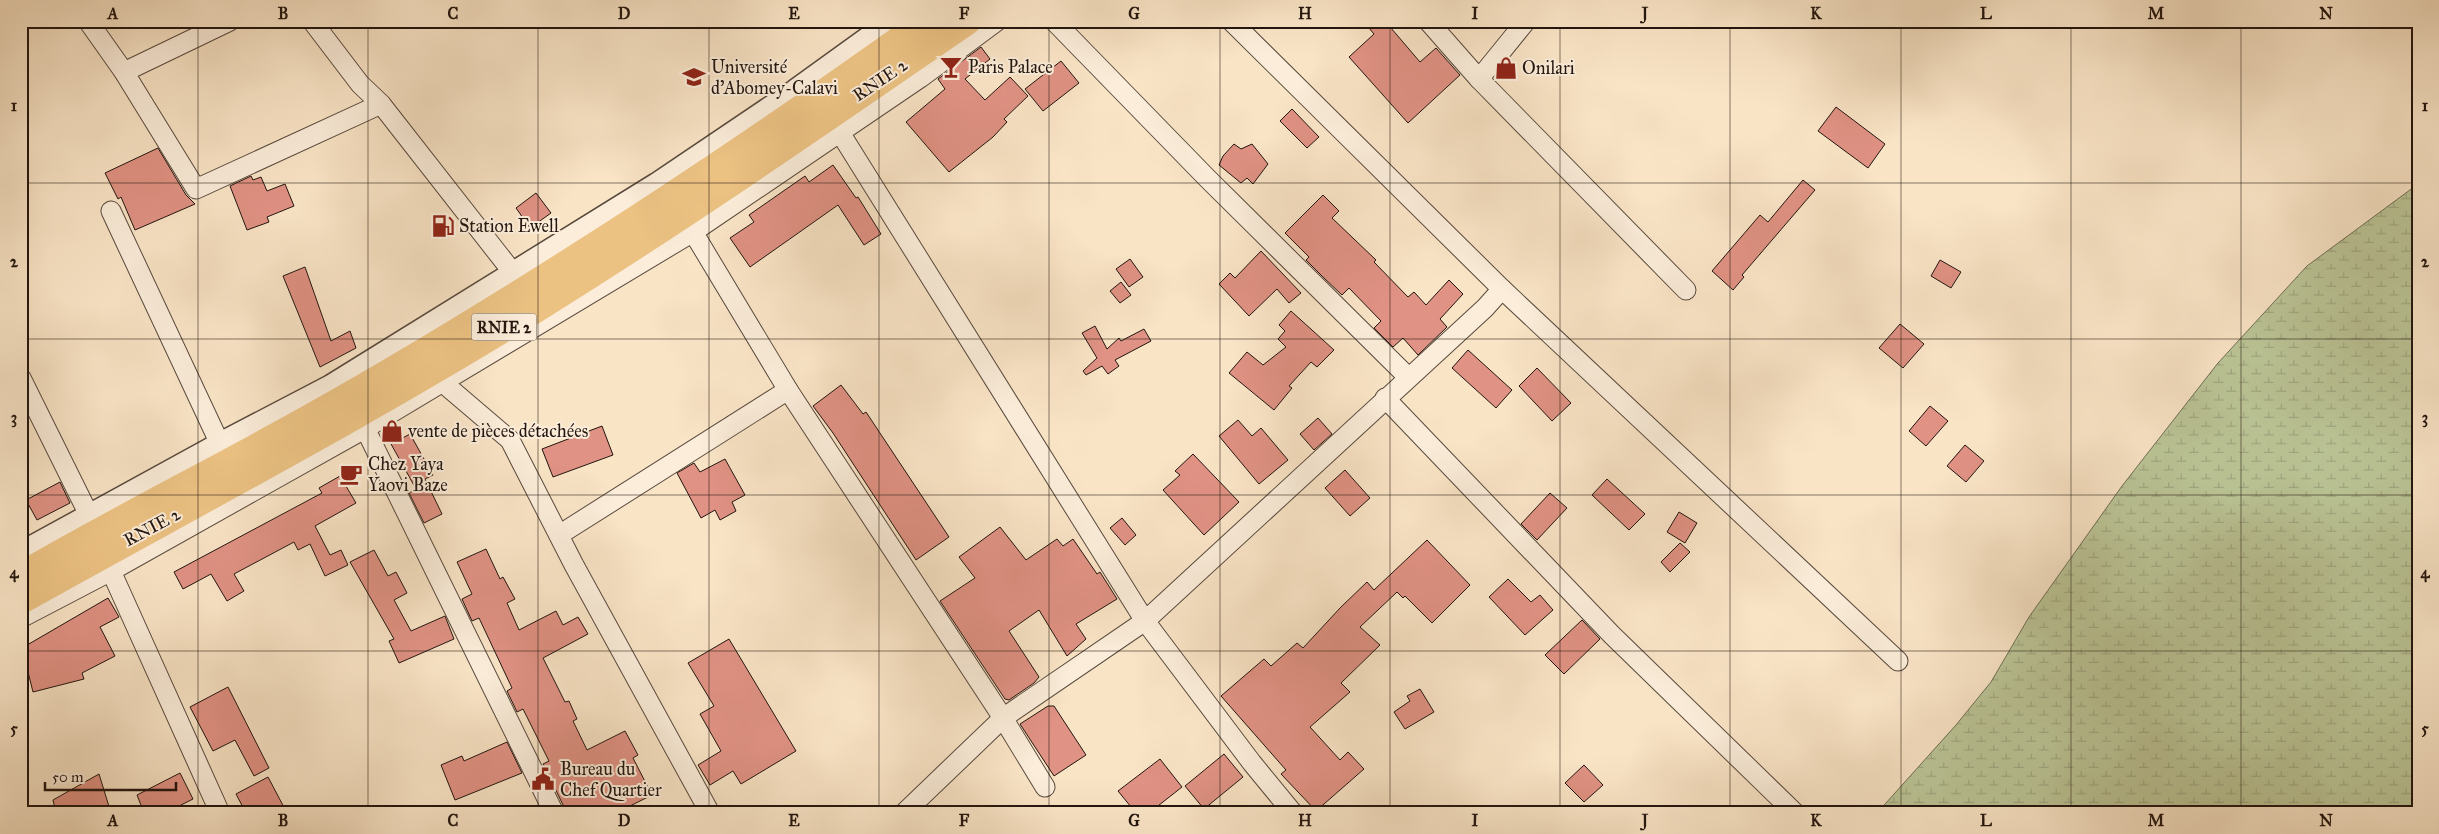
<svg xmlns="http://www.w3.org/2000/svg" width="2439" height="834" font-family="'IM FELL Great Primer',serif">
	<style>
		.wetland { fill: url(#wetland-marsh); stroke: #6e6d53 }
		.building { fill: #e09284; stroke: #22150f }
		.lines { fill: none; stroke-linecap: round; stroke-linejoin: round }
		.minor-casing { stroke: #58493d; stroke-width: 21 }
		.tertiary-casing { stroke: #58493d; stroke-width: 25 }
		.trunk-casing { stroke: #22150f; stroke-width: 30 }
		.minor { stroke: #fbedda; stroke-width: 19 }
		.tertiary { stroke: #fbedda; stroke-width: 22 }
		.trunk { stroke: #ecc283; stroke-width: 28 }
		.grid { fill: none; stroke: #22150f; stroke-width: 1; stroke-opacity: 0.55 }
		.labels { text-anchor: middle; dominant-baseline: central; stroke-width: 4; stroke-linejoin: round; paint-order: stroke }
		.shield { fill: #fbedda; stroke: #63564c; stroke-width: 1 }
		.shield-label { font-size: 16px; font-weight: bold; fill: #22150f }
		.poi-label { font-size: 18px; fill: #22150f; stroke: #fbedda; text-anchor: start }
		.street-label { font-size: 18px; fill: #22150f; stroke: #fbedda }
		.neatline { fill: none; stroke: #22150f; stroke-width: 2 }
		.grid-label { font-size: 16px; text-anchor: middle; font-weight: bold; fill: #22150f }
	</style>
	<defs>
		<pattern id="wetland-marsh" width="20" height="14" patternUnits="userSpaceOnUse" patternTransform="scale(1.25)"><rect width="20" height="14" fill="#bbc597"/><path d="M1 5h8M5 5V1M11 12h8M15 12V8" fill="none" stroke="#a0a881"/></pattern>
	</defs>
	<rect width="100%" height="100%" fill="#f9e4c6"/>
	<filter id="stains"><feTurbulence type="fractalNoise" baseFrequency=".004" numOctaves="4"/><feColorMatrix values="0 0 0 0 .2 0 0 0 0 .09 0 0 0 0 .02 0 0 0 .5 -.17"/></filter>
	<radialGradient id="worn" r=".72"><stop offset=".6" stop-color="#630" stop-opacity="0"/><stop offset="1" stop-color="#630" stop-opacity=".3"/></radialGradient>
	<polygon class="wetland" points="2418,184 2418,813 1877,813 1956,725 1991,682 2029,617 2122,486 2218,363 2307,266"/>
	<g class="building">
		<polygon points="1363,21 1385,21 1420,62 1436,48 1460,75 1408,123 1349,57 1374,34"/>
		<polygon points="981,47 990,59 965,79 985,100 1010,77 1028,96 1004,119 1007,122 993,137 949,172 906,122 945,89 938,79"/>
		<polygon points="1061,61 1079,83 1043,111 1025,89"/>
		<polygon points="1836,107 1885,144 1868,168 1818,131"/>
		<polygon points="1292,109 1319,137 1307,148 1280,121"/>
		<polygon points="1234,144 1241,149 1252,144 1268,164 1253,184 1247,178 1241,183 1219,165 1223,156"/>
		<polygon points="158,148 186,195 195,204 135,230 121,197 118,199 105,173"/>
		<polygon points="833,165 856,198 858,197 881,234 864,245 838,205 750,267 730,238 754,222 749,215 805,176 809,182"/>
		<polygon points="251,176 253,180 261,177 267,191 285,184 294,206 267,217 269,222 247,230 230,186"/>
		<polygon points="1803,180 1815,190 1742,275 1744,277 1733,290 1712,271 1760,215 1768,222"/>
		<polygon points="536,193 551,213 530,228 516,208"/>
		<polygon points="1323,195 1339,211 1332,218 1376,260 1374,262 1408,297 1414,292 1426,305 1449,280 1463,294 1440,319 1447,327 1418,355 1403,338 1393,347 1374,328 1381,321 1349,288 1342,295 1324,278 1306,260 1309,257 1285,233"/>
		<polygon points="1261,251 1301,293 1289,303 1277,289 1249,316 1219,284 1230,273 1235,278"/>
		<polygon points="1130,259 1143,277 1129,287 1116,269"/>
		<polygon points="1940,260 1961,272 1951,288 1931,276"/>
		<polygon points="305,267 331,341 350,331 356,348 320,367 283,276"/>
		<polygon points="1121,282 1131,295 1120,303 1110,291"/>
		<polygon points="1291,311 1334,350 1317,367 1311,362 1289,386 1292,388 1274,410 1229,373 1247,352 1263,365 1286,347 1278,339 1285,331 1279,325"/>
		<polygon points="1900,324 1924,344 1903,368 1879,348"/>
		<polygon points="1095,326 1107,349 1119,338 1121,341 1144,329 1151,341 1115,360 1119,366 1108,374 1102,366 1086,375 1083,371 1097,358 1082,333"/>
		<polygon points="1468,350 1512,390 1496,408 1452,368"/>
		<polygon points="1537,368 1571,403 1552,421 1519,386"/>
		<polygon points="841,385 863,414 866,412 949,537 916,560 833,433 813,406"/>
		<polygon points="1930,406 1948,421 1926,446 1909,431"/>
		<polygon points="1318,418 1332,434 1314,450 1300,434"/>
		<polygon points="1238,420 1252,436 1261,428 1288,460 1259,484 1219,436"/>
		<polygon points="602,426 613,455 553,477 542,449"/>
		<polygon points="410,434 433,475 425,479 442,514 424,523 409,493 416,489 391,444"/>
		<polygon points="1965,445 1984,461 1966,482 1947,466"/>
		<polygon points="1193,454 1239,502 1204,535 1163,490 1180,475 1175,471"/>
		<polygon points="725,459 745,495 732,502 736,511 720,520 715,510 701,518 677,473 694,463 700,472"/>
		<polygon points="1345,470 1370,498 1350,516 1325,488"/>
		<polygon points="340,476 356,503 315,526 330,555 341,550 348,565 325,576 310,544 298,550 294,542 234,574 244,591 227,601 211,574 183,589 174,572 322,493 319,488"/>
		<polygon points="1607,479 1645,514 1629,530 1592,495"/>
		<polygon points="60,482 70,503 37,520 26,500"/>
		<polygon points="1550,493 1567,508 1537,540 1521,524"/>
		<polygon points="1679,512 1697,523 1685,543 1667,532"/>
		<polygon points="1122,518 1136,535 1125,545 1110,528"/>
		<polygon points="1000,527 1026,560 1057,539 1063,546 1073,539 1097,574 1100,572 1117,599 1076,624 1086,639 1067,656 1039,610 1009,631 1039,677 1034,683 1009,700 1005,699 940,601 975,578 959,557"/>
		<polygon points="1427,540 1470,585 1432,623 1405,596 1403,598 1397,592 1360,627 1380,645 1341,683 1350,692 1310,727 1340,760 1348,752 1364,769 1316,811 1281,774 1286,770 1221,696 1264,659 1271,666 1297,643 1303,648 1341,607 1367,582 1374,590"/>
		<polygon points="1680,543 1690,552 1670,572 1661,562"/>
		<polygon points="486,549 500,579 503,577 515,599 507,603 519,630 556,611 563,625 578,617 588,634 543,658 565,702 569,701 577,719 573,721 587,750 625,731 638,755 633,758 652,795 616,813 567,813 543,764 549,761 523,709 517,712 507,691 512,688 479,618 472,621 462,599 472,594 457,562"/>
		<polygon points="374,550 388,576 396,572 407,593 394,600 411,631 445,616 454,639 399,663 389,641 394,639 350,562"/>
		<polygon points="1508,579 1531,602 1540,595 1553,610 1525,635 1489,597"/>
		<polygon points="108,598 119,617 100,627 115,656 82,673 84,679 33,692 22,648"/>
		<polygon points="1582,620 1600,639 1564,674 1545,655"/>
		<polygon points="729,639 796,751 741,784 733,771 710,785 698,765 721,751 700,714 714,706 688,663"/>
		<polygon points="228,687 269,768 254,776 235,740 213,751 190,707"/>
		<polygon points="1420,689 1434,712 1405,729 1394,712 1410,701 1407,696"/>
		<polygon points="1048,706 1054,706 1086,755 1054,776 1020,724"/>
		<polygon points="507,742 522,773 455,800 441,765 462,756 464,761"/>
		<polygon points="1224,754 1243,777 1204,809 1185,786"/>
		<polygon points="1160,759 1182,787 1149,813 1136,813 1118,791"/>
		<polygon points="1584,765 1603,785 1584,802 1565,783"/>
		<polygon points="180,773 193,799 173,809 172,806 156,813 144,813 137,795"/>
		<polygon points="99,774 111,813 56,813 53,800"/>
		<polygon points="268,777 287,813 246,813 236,794"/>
	</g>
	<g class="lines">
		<defs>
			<g id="minor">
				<polyline points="88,21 124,72 196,189 381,104"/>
				<polyline points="312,21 360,84 381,104 521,283"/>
				<polyline points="1054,21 1207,178 1408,377"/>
				<polyline points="1231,21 1502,289 1898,661"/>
				<polyline points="1428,21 1479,79 1686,290"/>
				<polyline points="124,72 230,21"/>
				<polyline points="1479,79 1526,21"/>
				<polyline points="839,131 1145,621 1252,763 1293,813"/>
				<polyline points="111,211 220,444"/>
				<polyline points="693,232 788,390 1003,718 1045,787"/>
				<polyline points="21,378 90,517"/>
				<polyline points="442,382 510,440 574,565 710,813"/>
				<polyline points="1385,398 1612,635 1795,813"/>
				<polyline points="360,418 554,813"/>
				<polyline points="559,535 788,390"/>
				<polyline points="111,571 220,813"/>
				<polyline points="21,618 111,571 366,428 693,232 920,78 997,21"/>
				<polyline points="904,813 1003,718 1145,621 1485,308 1502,289"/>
			</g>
			<polyline id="tertiary" points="21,553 220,444 331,386 657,184 795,91 892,21"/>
			<g id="trunk">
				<path d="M21,576c107,-62 217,-116 323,-177 201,-116 394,-243 582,-378"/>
				<path d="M21,600c174,-97 350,-189 519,-294 145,-90 286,-188 427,-285"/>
			</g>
		</defs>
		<use href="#minor" class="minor-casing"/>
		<use href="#tertiary" class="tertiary-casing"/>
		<use href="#trunk" class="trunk-casing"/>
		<use href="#minor" class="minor"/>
		<use href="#tertiary" class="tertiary"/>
		<use href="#trunk" class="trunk"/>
	</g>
	<path class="grid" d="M198,21v792M368,21v792M538,21v792M709,21v792M879,21v792M1049,21v792M1220,21v792M1390,21v792M1560,21v792M1730,21v792M1901,21v792M2071,21v792M2241,21v792M21,183h2397M21,339h2397M21,495h2397M21,651h2397"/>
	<defs>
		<symbol id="bar-bare" viewBox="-9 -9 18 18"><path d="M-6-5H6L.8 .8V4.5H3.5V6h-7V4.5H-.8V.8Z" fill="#8f2418" stroke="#fbedda" stroke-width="2.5" paint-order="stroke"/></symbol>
		<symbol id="shop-bare" viewBox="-9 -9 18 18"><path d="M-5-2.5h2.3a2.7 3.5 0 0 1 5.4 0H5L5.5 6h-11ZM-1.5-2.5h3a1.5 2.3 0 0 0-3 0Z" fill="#8f2418" stroke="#fbedda" stroke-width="2.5" paint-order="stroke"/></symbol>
		<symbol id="university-bare" viewBox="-9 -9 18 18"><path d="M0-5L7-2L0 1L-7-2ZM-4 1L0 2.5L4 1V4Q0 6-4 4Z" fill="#8f2418" stroke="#fbedda" stroke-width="2.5" paint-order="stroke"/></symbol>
		<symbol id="fuel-bare" viewBox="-9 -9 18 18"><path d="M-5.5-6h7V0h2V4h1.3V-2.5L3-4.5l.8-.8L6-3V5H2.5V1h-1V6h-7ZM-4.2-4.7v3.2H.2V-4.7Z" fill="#8f2418" stroke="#fbedda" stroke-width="2.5" paint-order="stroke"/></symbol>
		<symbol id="cafe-bare" viewBox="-9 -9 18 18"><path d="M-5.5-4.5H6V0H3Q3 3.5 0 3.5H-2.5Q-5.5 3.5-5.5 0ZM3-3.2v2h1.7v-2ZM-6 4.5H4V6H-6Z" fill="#8f2418" stroke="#fbedda" stroke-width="2.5" paint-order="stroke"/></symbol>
		<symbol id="civic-bare" viewBox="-9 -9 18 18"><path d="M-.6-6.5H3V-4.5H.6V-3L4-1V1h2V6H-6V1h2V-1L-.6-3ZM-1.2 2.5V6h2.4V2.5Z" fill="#8f2418" stroke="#fbedda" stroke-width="2.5" paint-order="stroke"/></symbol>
	</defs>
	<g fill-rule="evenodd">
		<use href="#bar-bare" x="935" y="51" width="32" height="32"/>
		<use href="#shop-bare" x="1490" y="52" width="32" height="32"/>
		<use href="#university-bare" x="678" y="61" width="32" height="32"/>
		<use href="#fuel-bare" x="427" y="210" width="32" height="32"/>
		<use href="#shop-bare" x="376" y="415" width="32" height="32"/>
		<use href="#cafe-bare" x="335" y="458" width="32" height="32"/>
		<use href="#civic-bare" x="527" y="763" width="32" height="32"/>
	</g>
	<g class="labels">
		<rect class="shield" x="471.5" y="313.5" width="65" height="27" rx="4"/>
		<g class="shield-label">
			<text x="504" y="327">RNIE 2</text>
		</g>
		<g class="poi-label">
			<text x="711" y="67">Université<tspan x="711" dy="21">d'Abomey-Calavi</tspan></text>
			<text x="968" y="67">Paris Palace</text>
			<text x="1522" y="68">Onilari</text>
			<text x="459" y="226">Station Ewell</text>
			<text x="408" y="431">vente de pièces détachées</text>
			<text x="368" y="464">Chez Yaya<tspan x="368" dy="21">Yaovi Baze</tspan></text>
			<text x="560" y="769">Bureau du<tspan x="560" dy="21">Chef Quartier</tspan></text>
		</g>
		<g class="street-label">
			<text transform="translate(880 80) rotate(-34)">RNIE 2</text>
			<text transform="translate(152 527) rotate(-28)">RNIE 2</text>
		</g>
	</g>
	<rect width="2439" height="834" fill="none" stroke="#f9e4c6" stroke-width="55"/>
	<path d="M45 782v8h131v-8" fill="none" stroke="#22150f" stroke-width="2.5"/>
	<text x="52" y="782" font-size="15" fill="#22150f" stroke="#fbedda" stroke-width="4" paint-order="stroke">50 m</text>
	<rect x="28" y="28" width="2384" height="778" class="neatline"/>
	<g class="grid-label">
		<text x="113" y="19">A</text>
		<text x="283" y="19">B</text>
		<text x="453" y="19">C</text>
		<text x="624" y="19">D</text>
		<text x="794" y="19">E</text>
		<text x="964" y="19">F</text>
		<text x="1134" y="19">G</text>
		<text x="1305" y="19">H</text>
		<text x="1475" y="19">I</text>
		<text x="1645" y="19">J</text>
		<text x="1816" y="19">K</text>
		<text x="1986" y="19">L</text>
		<text x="2156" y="19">M</text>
		<text x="2326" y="19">N</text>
		<text x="14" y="111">1</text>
		<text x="2425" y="111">1</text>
		<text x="14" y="267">2</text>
		<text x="2425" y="267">2</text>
		<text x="14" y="423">3</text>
		<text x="2425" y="423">3</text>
		<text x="14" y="578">4</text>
		<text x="2425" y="578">4</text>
		<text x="14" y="734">5</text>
		<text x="2425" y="734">5</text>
		<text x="113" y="826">A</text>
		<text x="283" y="826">B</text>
		<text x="453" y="826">C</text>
		<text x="624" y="826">D</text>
		<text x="794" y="826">E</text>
		<text x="964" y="826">F</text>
		<text x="1134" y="826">G</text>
		<text x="1305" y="826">H</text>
		<text x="1475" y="826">I</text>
		<text x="1645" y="826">J</text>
		<text x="1816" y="826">K</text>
		<text x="1986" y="826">L</text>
		<text x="2156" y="826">M</text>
		<text x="2326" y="826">N</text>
	</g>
	<rect width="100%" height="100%" filter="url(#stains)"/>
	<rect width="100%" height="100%" fill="url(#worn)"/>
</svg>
